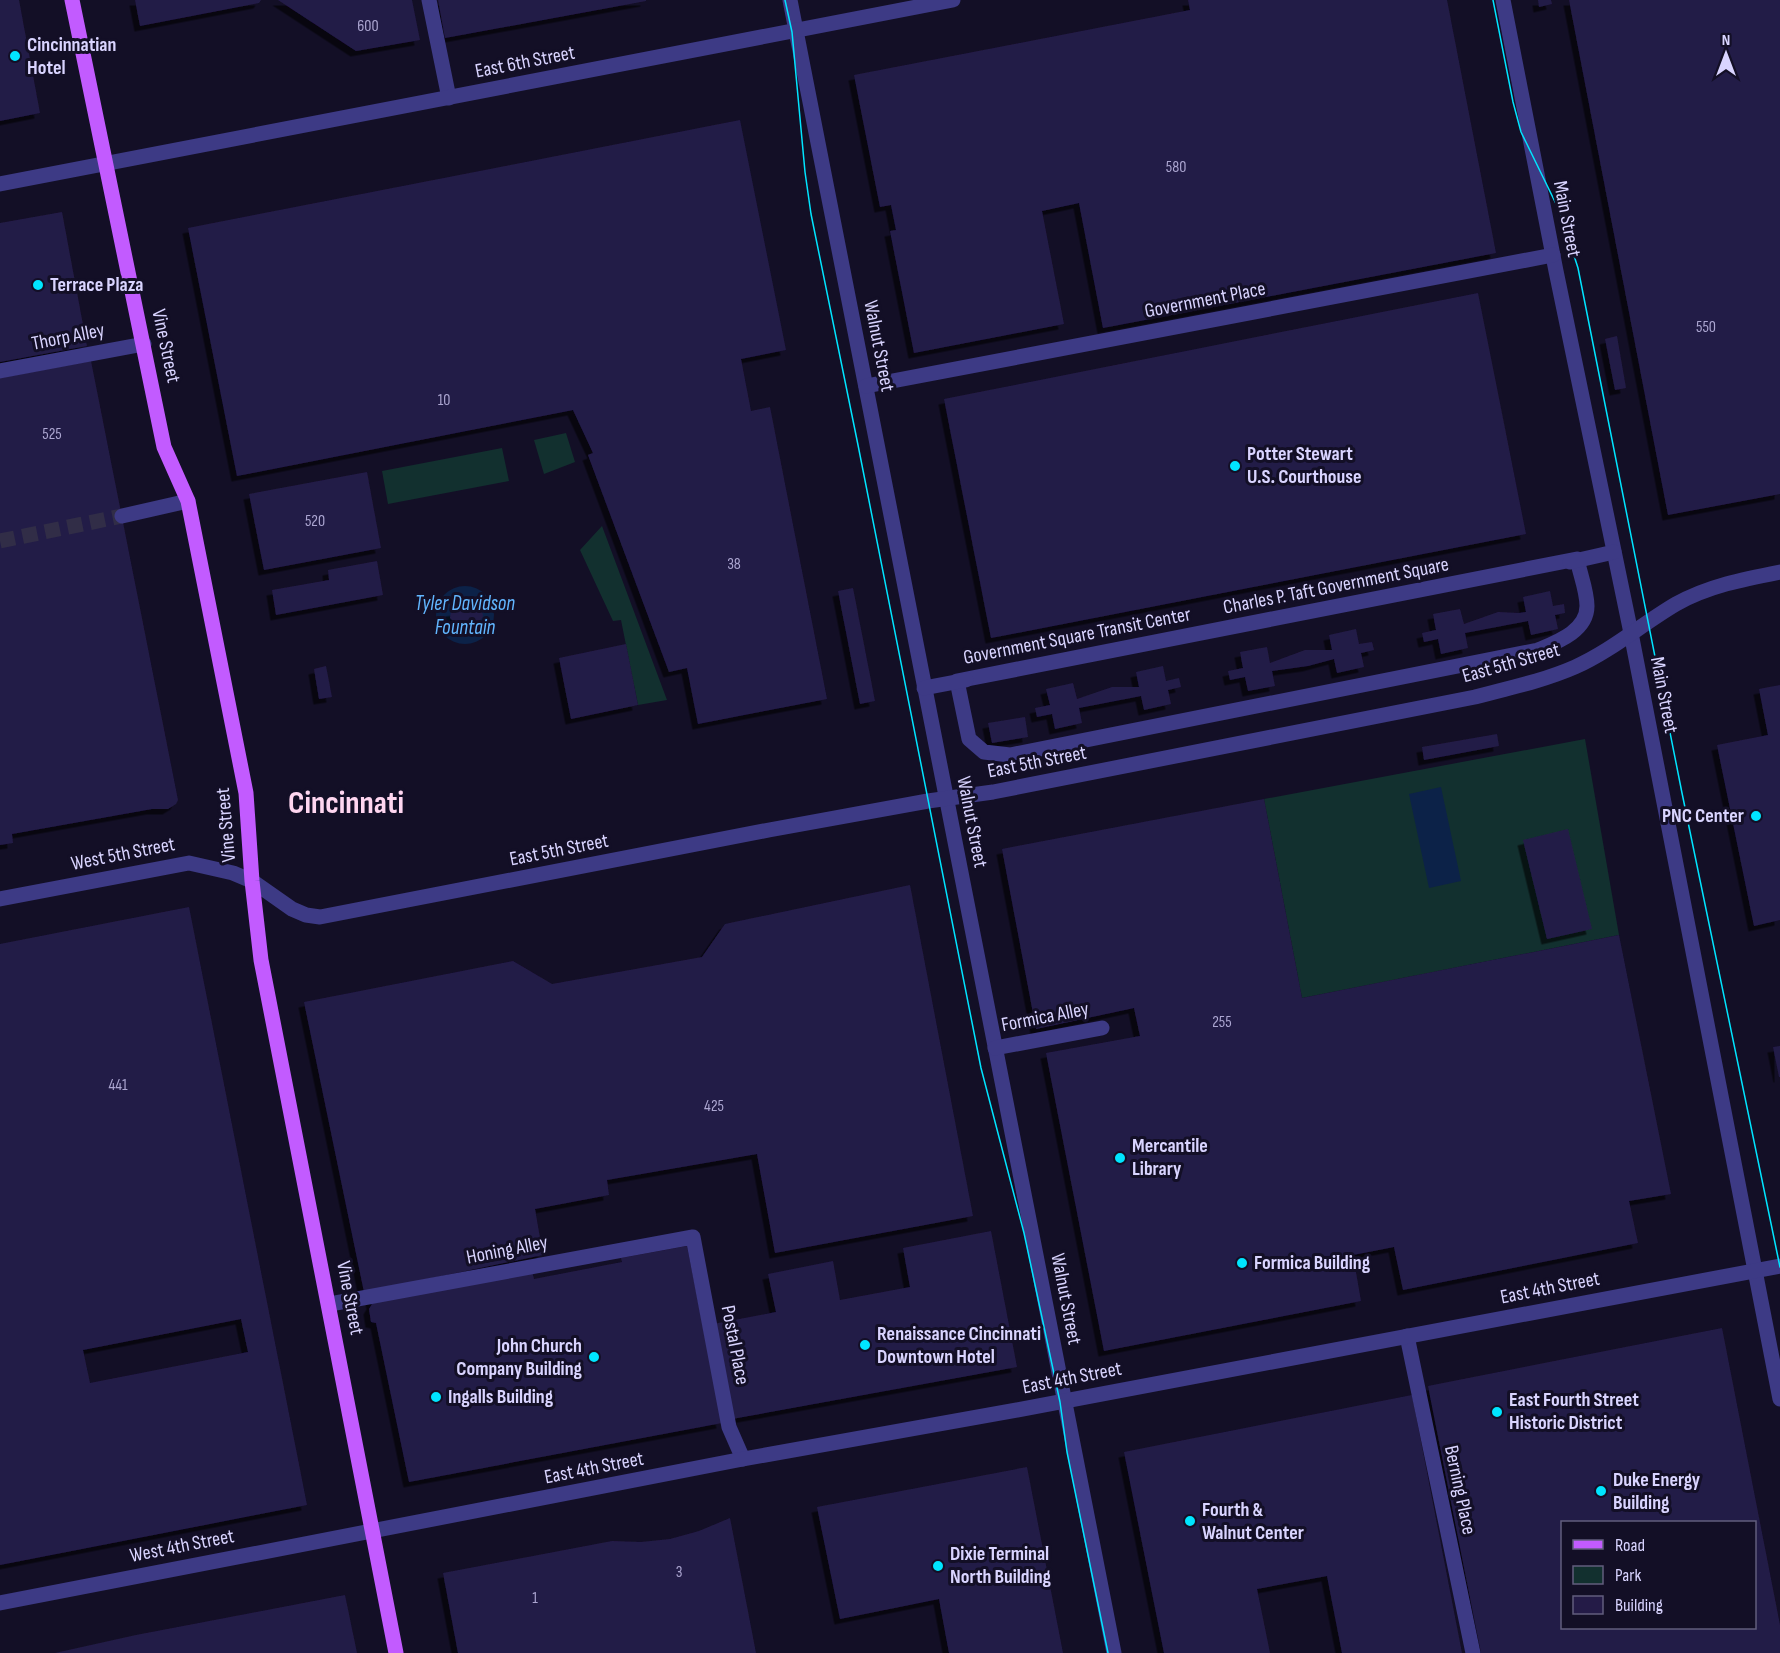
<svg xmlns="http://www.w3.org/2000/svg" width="1780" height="1653" font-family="'Sofia Sans Condensed',sans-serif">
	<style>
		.green { fill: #12302f }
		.water { fill: #0c2248 }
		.building { fill: #241b47; fill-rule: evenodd; filter: url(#shadow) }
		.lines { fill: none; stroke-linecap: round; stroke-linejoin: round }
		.minor-tunnel { stroke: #312d47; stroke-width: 15; stroke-dasharray: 15 8; stroke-linecap: butt }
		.minor { stroke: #3d3a85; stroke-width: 15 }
		.major { stroke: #c25bff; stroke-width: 15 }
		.tram { stroke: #00e5ff; stroke-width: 1.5 }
		.poi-dot { fill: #00e5ff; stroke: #130f26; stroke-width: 2 }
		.labels { text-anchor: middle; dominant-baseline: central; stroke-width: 6; stroke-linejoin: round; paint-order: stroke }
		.number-label { font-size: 16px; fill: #aca6d1 }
		.poi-label { font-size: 20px; font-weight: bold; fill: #d9d4ff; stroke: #130f26; text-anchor: start }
		.street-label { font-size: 20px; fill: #d9d4ff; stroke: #130f26 }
		.water-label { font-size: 21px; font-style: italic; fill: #62b6ff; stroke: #130f26 }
		.town-label { font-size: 32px; font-weight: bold; fill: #ffd6f0; stroke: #130f26 }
	</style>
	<defs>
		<filter id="shadow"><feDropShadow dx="-5.5" dy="5.5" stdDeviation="0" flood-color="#0009"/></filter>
	</defs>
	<rect width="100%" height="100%" fill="#130f26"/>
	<g class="green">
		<polygon points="566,433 575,462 544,474 534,440"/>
		<polygon points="502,448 509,481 388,504 382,471"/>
		<polygon points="602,526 667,700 638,705 621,620 613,621 580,550"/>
		<polygon points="1585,739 1619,935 1302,998 1264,799"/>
	</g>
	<g class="water">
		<circle cx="465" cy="615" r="29"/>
		<polygon points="1441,787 1461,881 1429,888 1409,794"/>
	</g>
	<g class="building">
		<polygon points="0,0 19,0 40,113 0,121"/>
		<polygon points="135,0 261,0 259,3 140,26"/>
		<polygon points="278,0 412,0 420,40 356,51"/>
		<polygon points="438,0 646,0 646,1 445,38"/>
		<polygon points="1188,0 1447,0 1496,253 1103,328 1079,203 1042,211 1064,324 914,353 890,231 896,230 891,205 880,207 854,75 1190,10"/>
		<polygon points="1538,0 1551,0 1552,4 1539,7"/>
		<polygon points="1569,0 1780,0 1780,494 1668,515"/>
		<polygon points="740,120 786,350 741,359 751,411 770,407 827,699 698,724 687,668 669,672 588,455 593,453 573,410 237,476 188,228"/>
		<polygon points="62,212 87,346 0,362 0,223"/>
		<polygon points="1478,293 1526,534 991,638 944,399"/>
		<polygon points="1617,336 1626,388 1615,390 1605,339"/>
		<polygon points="91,361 178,800 176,804 168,809 152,809 12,834 13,843 0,845 0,378"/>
		<polygon points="367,472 381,548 264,570 249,494"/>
		<polygon points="377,561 383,595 276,615 272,590 329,580 328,570"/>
		<polygon points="853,588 875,701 860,704 838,591"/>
		<polygon points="1550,591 1553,606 1564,604 1565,613 1555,615 1558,629 1531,635 1528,621 1465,633 1468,648 1441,654 1438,639 1424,642 1422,633 1436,630 1433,614 1460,609 1464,624 1498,612 1519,613 1526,612 1523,597"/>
		<polygon points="463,600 471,602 471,609 479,609 482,612 483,616 480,621 471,620 472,626 468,630 463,630 459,627 461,621 454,622 450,618 451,611 460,610 459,606"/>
		<polygon points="1356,629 1359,644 1372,642 1374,650 1361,653 1364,667 1337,673 1334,659 1308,666 1272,671 1275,686 1248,691 1245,677 1230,680 1228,671 1243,668 1240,652 1267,647 1270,663 1305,650 1332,650 1329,635"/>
		<polygon points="626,644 638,705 571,719 559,658"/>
		<polygon points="326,666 332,697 319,699 314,669"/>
		<polygon points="1163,666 1166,681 1179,678 1181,687 1168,690 1171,704 1144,710 1141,696 1079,708 1082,723 1055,729 1052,714 1037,717 1035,708 1050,705 1046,689 1073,683 1077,699 1112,687 1139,687 1136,672"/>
		<polygon points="1780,685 1780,920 1754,926 1717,745 1768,735 1759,689"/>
		<polygon points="1025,717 1028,737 992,743 988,723"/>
		<polygon points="1497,734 1499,746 1424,760 1422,747"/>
		<polygon points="1264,799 1302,998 1619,935 1671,1194 1629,1201 1638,1243 1403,1290 1394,1247 1353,1255 1361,1301 1104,1351 1046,1053 1140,1036 1134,1008 1036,1029 1002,849"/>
		<polygon points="1568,829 1592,929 1547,939 1523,840"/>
		<polygon points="910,885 973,1216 775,1253 757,1154 607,1180 609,1195 535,1209 543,1255 364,1292 304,1002 513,961 552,984 702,957 725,924"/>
		<path d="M189,907l118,598 -307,60v-621zM241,1319l7,33 -158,31 -7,-33z"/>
		<polygon points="1780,1046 1780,1077 1779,1077 1773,1047"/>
		<polygon points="991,1231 1017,1367 732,1419 713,1324 776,1312 768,1274 833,1261 840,1300 910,1287 903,1248"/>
		<polygon points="687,1246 722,1423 409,1482 376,1323 371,1322 369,1309 372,1304 371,1299 532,1271 534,1279 622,1262 621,1258"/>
		<path d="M1722,1328l58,297v28h-299l-53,-267zM1562,1522h192v106h-192z"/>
		<polygon points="1412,1395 1462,1653 1342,1653 1327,1576 1257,1589 1270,1653 1164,1653 1124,1452"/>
		<polygon points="1027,1467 1063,1653 949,1653 939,1599 840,1619 817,1507"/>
		<polygon points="730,1518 756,1653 458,1653 443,1573 612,1541 641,1542 670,1539 699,1531"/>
		<polygon points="345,1595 357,1653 55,1653 136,1635"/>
	</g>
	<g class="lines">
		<polyline class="minor-tunnel" points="0,541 122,516"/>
		<g class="minor">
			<polyline points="429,0 449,98"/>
			<polyline points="790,0 1114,1653"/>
			<polyline points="1503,0 1556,271 1631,633 1780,1399"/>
			<polyline points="0,184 953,0"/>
			<polyline points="0,371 144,344"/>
			<polyline points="866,386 1553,255"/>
			<polyline points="122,516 188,501"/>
			<path d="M1577,559c3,15 10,32 10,47 0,25 -30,36 -49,44l-528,105 -26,-3 -15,-13 -12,-58z"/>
			<polyline points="1570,562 1614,552"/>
			<polyline points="924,688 966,680"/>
			<path d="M0,899l189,-36 44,10 19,8 40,28 14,6 14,2 449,-87 159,-29 65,-9 482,-95c34,-9 68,-16 100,-30 36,-16 67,-43 101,-63 32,-18 68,-25 104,-32"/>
			<polyline points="995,1048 1102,1028"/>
			<polyline points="330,1304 693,1237 729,1427 743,1459"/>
			<polyline points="1407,1336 1473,1653"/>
			<polyline points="0,1603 743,1459 1017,1410 1780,1266"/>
		</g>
		<polyline class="major" points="72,0 164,447 188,501 246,793 252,881 261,960 396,1653"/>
		<g class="tram">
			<polyline points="785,0 792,32 805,172 811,214 858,445 981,1068 1024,1233 1060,1402 1067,1452 1108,1653"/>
			<polyline points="1493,0 1513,102 1521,132 1560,212 1578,268 1682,793 1780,1267"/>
		</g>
	</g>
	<g class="poi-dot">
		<circle cx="15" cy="56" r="6"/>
		<circle cx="38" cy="285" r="6"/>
		<circle cx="1235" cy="466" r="6"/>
		<circle cx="1756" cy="816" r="6"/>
		<circle cx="1120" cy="1158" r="6"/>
		<circle cx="1242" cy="1263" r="6"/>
		<circle cx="865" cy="1345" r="6"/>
		<circle cx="594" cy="1357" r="6"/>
		<circle cx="436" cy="1397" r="6"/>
		<circle cx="1497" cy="1412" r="6"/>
		<circle cx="1601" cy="1491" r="6"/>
		<circle cx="1190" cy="1521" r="6"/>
		<circle cx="938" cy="1566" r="6"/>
	</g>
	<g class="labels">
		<g class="number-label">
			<text x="368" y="26">600</text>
			<text x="1176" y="167">580</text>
			<text x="1706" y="327">550</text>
			<text x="444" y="400">10</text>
			<text x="52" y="434">525</text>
			<text x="315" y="521">520</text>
			<text x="734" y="564">38</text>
			<text x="1222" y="1022">255</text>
			<text x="118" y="1085">441</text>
			<text x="714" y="1106">425</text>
			<text x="679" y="1572">3</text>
			<text x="535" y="1598">1</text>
		</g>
		<g class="poi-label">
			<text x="27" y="45">Cincinnatian<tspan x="27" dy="23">Hotel</tspan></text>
			<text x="50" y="285">Terrace Plaza</text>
			<text x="1247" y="454">Potter Stewart<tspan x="1247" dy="23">U.S. Courthouse</tspan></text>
			<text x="1744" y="816" text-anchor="end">PNC Center</text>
			<text x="1132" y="1146">Mercantile<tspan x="1132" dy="23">Library</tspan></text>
			<text x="1254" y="1263">Formica Building</text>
			<text x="877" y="1334">Renaissance Cincinnati<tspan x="877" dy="23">Downtown Hotel</tspan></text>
			<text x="582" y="1346" text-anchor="end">John Church<tspan x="582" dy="23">Company Building</tspan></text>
			<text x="448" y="1397">Ingalls Building</text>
			<text x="1509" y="1400">East Fourth Street<tspan x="1509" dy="23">Historic District</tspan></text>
			<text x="1613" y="1480">Duke Energy<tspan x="1613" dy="23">Building</tspan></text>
			<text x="1202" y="1510">Fourth &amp;<tspan x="1202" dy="23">Walnut Center</tspan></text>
			<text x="950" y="1554">Dixie Terminal<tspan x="950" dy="23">North Building</tspan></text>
		</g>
		<g class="street-label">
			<text transform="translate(525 62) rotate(-11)">East 6th Street</text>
			<text transform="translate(1567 219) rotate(79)">Main Street</text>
			<text transform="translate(1205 300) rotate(-11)">Government Place</text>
			<text transform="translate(68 337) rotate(-11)">Thorp Alley</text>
			<text transform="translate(166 346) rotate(78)">Vine Street</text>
			<text transform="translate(879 346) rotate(79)">Walnut Street</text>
			<text transform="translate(1336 586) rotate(-11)">Charles P. Taft Government Square</text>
			<text transform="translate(1077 636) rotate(-11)">Government Square Transit Center</text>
			<text transform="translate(1511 663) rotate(-16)">East 5th Street</text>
			<text transform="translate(1664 695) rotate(79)">Main Street</text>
			<text transform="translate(1037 762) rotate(-11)">East 5th Street</text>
			<text transform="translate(972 822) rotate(79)">Walnut Street</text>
			<text transform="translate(226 825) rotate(-95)">Vine Street</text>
			<text transform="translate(559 850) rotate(-11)">East 5th Street</text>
			<text transform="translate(123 854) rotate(-11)">West 5th Street</text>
			<text transform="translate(1045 1017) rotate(-11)">Formica Alley</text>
			<text transform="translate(507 1250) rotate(-11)">Honing Alley</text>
			<text transform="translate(1550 1288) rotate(-11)">East 4th Street</text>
			<text transform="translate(350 1298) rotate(79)">Vine Street</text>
			<text transform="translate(1066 1299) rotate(79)">Walnut Street</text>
			<text transform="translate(735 1345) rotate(79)">Postal Place</text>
			<text transform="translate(1072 1378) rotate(-11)">East 4th Street</text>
			<text transform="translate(594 1468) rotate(-11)">East 4th Street</text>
			<text transform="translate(1460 1490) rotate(78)">Berning Place</text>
			<text transform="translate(182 1546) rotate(-11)">West 4th Street</text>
		</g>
		<g class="water-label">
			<text x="465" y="603">Tyler Davidson<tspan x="465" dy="24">Fountain</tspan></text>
		</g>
		<g class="town-label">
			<text x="346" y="803">Cincinnati</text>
		</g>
	</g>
	<rect x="1561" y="1521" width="195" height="108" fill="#130f26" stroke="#625e7d" stroke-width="1.5"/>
	<rect x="1573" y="1540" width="30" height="9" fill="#c25bff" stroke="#625e7d" stroke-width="1.5"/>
	<text x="1615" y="1551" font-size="18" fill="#d9d4ff">Road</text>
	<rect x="1573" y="1566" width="30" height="18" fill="#12302f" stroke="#625e7d" stroke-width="1.5"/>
	<text x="1615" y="1581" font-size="18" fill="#d9d4ff">Park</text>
	<rect x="1573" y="1596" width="30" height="18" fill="#241b47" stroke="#625e7d" stroke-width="1.5"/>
	<text x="1615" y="1611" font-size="18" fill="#d9d4ff">Building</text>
	<g transform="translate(1726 54)" stroke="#130f26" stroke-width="4.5" paint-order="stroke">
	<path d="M0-4.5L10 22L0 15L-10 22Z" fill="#d9d4ff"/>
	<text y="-9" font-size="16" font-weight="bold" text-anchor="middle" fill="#d9d4ff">N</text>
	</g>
</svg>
